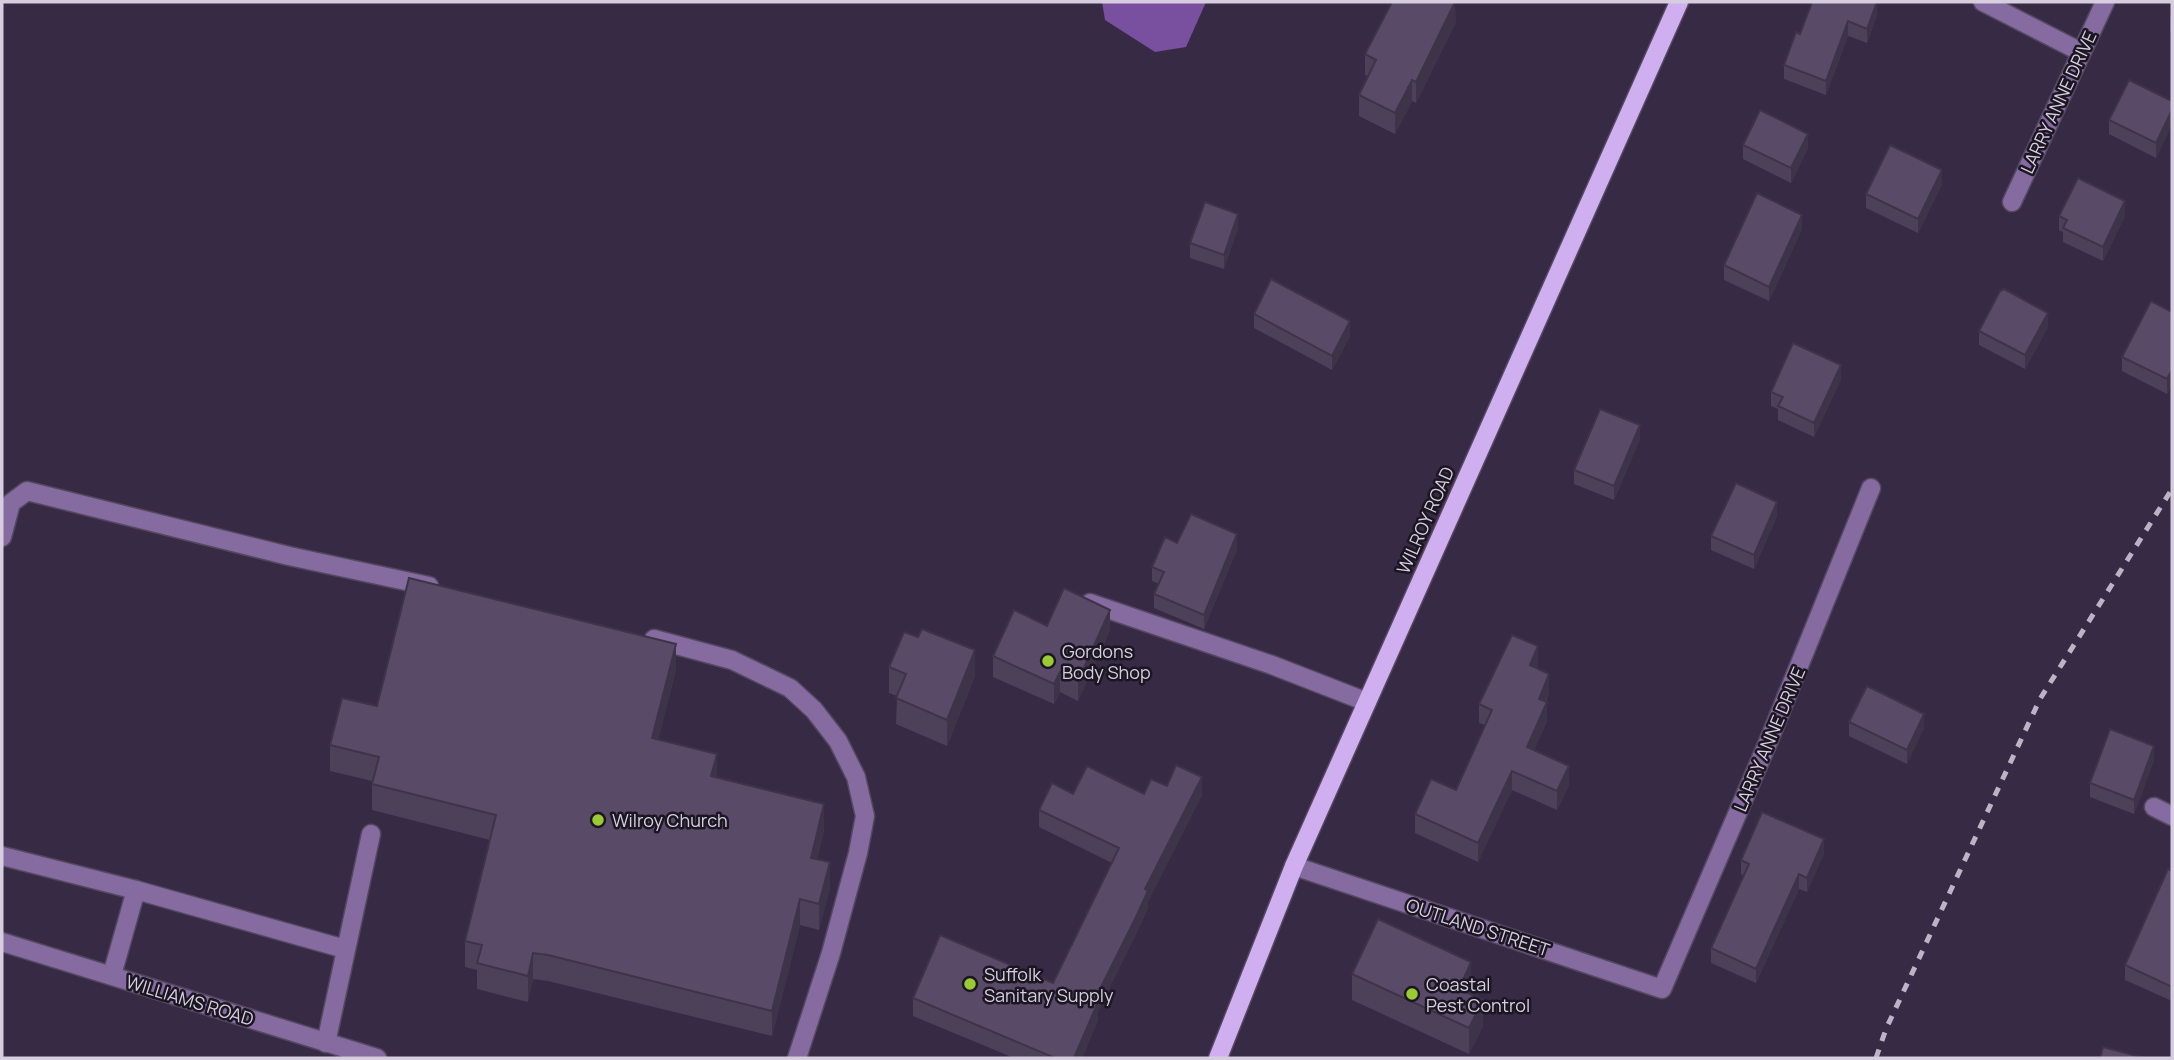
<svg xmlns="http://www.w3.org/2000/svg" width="2174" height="1060" font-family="Manrope,sans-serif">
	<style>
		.water { fill: #794f9f }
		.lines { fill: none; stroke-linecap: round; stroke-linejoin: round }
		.minor-casing { stroke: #544861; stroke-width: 21 }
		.major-casing { stroke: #544861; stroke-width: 21 }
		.minor { stroke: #856ba0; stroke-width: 18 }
		.major { stroke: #cfaff0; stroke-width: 18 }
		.rail { stroke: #bcb3c6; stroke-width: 5; stroke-dasharray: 9 9; stroke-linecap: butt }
		.wall { fill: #4d4059 }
		.shaded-wall { fill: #3e3449 }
		.building { fill: #594b68; stroke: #3e3449; stroke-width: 2 }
		.poi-dot { fill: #9acb35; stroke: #1c1622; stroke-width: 2.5 }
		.labels { text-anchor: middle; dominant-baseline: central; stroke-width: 5; stroke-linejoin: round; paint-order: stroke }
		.street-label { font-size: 18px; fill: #d6cedf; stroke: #1c1622 }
		.poi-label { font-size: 18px; fill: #d6cedf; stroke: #1c1622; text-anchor: start }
	</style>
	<rect width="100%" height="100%" fill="#372a45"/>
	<polygon class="water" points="1102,2 1206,2 1186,47 1155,52 1105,20"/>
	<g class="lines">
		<defs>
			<g id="minor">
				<polyline points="1983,2 2081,52"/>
				<polyline points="2012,202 2105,2"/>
				<polyline points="2,537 11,503 27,491 289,556 429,586"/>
				<polyline points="1090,603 1272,665 1367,702"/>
				<polyline points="654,639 732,660 790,688 814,710 838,741 856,777 865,816 858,853 831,953 797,1058"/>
				<polyline points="2154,807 2172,816"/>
				<polyline points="2,856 136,890 112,975"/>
				<polyline points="1294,866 1662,989 1769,740 1871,488"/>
				<polyline points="136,890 345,949"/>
				<polyline points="2,942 377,1058"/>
				<polyline points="326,1043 371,834"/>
			</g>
			<polyline id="major" points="1218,1058 1294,866 1679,2"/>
		</defs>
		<use href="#minor" class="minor-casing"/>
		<use href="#major" class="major-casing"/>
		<use href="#minor" class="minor"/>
		<use href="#major" class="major"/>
		<polyline class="rail" points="1876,1058 1886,1029 2040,699 2172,489"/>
	</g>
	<g class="wall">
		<polygon points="2172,12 2172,33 2170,32 2170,18"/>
		<polygon points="1877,15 1867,43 1848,36 1826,95 1784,79 1784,65 1800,34"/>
		<polygon points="1456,22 1416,103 1412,101 1395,134 1359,116 1359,95 1368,76 1365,75 1365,54"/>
		<polygon points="2172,101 2172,124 2156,158 2109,134 2109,120"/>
		<polygon points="1743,145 1808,148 1791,183 1743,159"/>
		<polygon points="1942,184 1918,233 1866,208 1866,194"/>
		<polygon points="2059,216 2125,216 2103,261 2063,242 2063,232 2059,230"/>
		<polygon points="1238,228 1224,269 1190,258 1190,243"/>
		<polygon points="1802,229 1769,301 1724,280 1724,265"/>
		<polygon points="2172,312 2172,384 2167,394 2122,371 2122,357"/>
		<polygon points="1254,314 1350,336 1332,370 1254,328"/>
		<polygon points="2048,327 2025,369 1979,345 1979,331"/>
		<polygon points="1841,379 1814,437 1778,420 1778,409 1771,406 1771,392"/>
		<polygon points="1640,439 1614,500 1574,484 1574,470"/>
		<polygon points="1777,516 1754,569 1711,550 1711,536"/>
		<polygon points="1177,543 1237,549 1204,629 1154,608 1154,594 1159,584 1152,581 1152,567"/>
		<polygon points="1047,626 1110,630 1078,701 1060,692 1054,704 993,677 993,656"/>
		<polygon points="1538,665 1537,668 1549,692 1546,702 1547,721 1534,750 1569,785 1557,810 1512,790 1478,862 1415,833 1415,814 1456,790 1485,725 1479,723 1479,704"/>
		<polygon points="889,667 975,676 947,746 896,724 897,696 889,693"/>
		<polygon points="676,670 658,740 717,778 824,830 817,859 830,888 819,930 800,925 772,1036 548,981 533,979 528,1002 477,989 477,970 465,967 465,941 490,840 372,810 372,781 330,771 330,745 377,706"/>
		<polygon points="1849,722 1924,728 1907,764 1849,736"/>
		<polygon points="2154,760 2134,814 2090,797 2090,783"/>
		<polygon points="1167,786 1202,795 1148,901 1148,908 1135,936 1098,1011 1098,1020 1082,1058 1014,1058 913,1016 913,998 1053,983 1112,863 1039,827 1039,810 1073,794 1144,794"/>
		<polygon points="1824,853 1807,892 1799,889 1756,983 1711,963 1711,948 1744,876 1741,874 1741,860"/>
		<polygon points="2172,871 2172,1001 2125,980 2125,965"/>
		<polygon points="1352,974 1471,988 1469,994 1483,1026 1469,1054 1352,1000"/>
	</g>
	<g class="shaded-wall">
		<polygon points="1455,2 1456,22 1416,103 1416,82"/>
		<polygon points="1877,2 1877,15 1867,43 1867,29"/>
		<polygon points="1848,21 1848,36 1826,95 1826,81"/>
		<polygon points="1412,80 1412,101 1395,134 1395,113"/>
		<polygon points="2172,110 2172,124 2156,158 2156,143"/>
		<polygon points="1808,134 1808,148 1791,183 1791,168"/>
		<polygon points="1942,170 1942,184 1918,233 1918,219"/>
		<polygon points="2125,201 2125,216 2103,261 2103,247"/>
		<polygon points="1238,214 1238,228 1224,269 1224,255"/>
		<polygon points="1802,215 1802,229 1769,301 1769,287"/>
		<polygon points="2048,313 2048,327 2025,369 2025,355"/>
		<polygon points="1350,321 1350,336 1332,370 1332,356"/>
		<polygon points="1841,365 1841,379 1814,437 1814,423"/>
		<polygon points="2172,370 2172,384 2167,394 2167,379"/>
		<polygon points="1640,425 1640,439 1614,500 1614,486"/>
		<polygon points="1777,502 1777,516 1754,569 1754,555"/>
		<polygon points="1237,534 1237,549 1204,629 1204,615"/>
		<polygon points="1110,610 1110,630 1078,701 1078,681"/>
		<polygon points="676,644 676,670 652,764 652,738"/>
		<polygon points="1538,646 1538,665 1530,684 1530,665"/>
		<polygon points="975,650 975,676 947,746 947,720"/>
		<polygon points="1060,672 1060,692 1054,704 1054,684"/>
		<polygon points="1549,674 1549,692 1539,717 1539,699"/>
		<polygon points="1547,702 1547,721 1527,766 1527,747"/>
		<polygon points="1924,714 1924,728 1907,764 1907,750"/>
		<polygon points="2154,746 2154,760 2134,814 2134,800"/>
		<polygon points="717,754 717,780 711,776"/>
		<polygon points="1569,766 1569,785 1557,810 1557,791"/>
		<polygon points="1512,771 1512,790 1478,862 1478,843"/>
		<polygon points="1202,777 1202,795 1148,901 1148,908 1135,936 1098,1011 1098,1020 1082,1058 1074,1058 1094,1001 1145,889"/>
		<polygon points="824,804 824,830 811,883 811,858"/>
		<polygon points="1824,839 1824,853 1807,892 1807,878"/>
		<polygon points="830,862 830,888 819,930 819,904"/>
		<polygon points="1799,874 1799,889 1756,983 1756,969"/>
		<polygon points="800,899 800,925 772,1036 772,1011"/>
		<polygon points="533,953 533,979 528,1002 528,976"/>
		<polygon points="1471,962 1471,988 1459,1015 1459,989"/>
		<polygon points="1483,1000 1483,1026 1469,1054 1469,1028"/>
	</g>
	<g class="building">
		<polygon points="1392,2 1455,2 1416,82 1412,80 1395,113 1359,95 1376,60 1365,54"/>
		<polygon points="1812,2 1877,2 1867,29 1848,21 1826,81 1784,65 1796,32 1800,34"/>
		<polygon points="2129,80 2172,101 2172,110 2156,143 2109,120"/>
		<polygon points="1760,110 1808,134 1791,168 1743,145"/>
		<polygon points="1890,145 1942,170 1918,219 1866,194"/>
		<polygon points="2078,178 2125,201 2103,247 2063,228 2067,220 2059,216"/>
		<polygon points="1757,193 1802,215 1769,287 1724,265"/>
		<polygon points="1205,202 1238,214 1224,255 1190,243"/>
		<polygon points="1271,279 1350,321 1332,356 1254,314"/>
		<polygon points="2004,289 2048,313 2025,355 1979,331 2000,291"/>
		<polygon points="2151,301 2172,312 2172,370 2167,379 2122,357"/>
		<polygon points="1793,343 1841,365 1814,423 1778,406 1783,397 1771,392"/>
		<polygon points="1600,409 1640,425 1614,486 1574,470"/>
		<polygon points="1736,483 1777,502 1754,555 1711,536"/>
		<polygon points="1191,514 1237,534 1204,615 1154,594 1164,572 1152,567 1165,537 1177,543"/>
		<polygon points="409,578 676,644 652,738 717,754 711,776 824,804 811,858 830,862 819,904 800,899 772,1011 548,955 533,953 528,976 477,963 482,945 465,941 496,815 372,784 379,757 330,745 342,698 377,706"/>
		<polygon points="1064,588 1110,610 1078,681 1060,672 1054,684 993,656 1014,610 1047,626"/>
		<polygon points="922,629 975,650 947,720 896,698 906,674 889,667 904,632 918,637"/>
		<polygon points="1512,635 1538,646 1530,665 1549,674 1539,699 1547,702 1527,747 1569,766 1557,791 1512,771 1478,843 1415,814 1431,779 1456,790 1492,710 1479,704"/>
		<polygon points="1867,686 1924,714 1907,750 1849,722"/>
		<polygon points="2110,729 2154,746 2134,800 2090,783"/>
		<polygon points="1176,765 1202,777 1145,889 1148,891 1135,919 1094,1001 1098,1002 1074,1058 1055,1058 913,998 940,935 1053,983 1119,848 1039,810 1052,783 1073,794 1087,766 1144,794 1151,779 1167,786"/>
		<polygon points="1762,812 1824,839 1807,878 1799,874 1756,969 1711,948 1749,864 1741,860"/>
		<polygon points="2168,869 2172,871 2172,987 2125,965"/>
		<polygon points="1378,919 1471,962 1459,989 1483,1000 1469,1028 1352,974"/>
		<polygon points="2103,1047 2144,1058 2100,1058"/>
	</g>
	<g class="poi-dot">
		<circle cx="1048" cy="661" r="7"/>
		<circle cx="598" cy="820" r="7"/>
		<circle cx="970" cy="984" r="7"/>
		<circle cx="1412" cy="994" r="7"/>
	</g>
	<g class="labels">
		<g class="street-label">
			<text transform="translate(2058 102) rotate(-65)">LARRY ANNE DRIVE</text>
			<text transform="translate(1425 520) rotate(-66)">WILROY ROAD</text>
			<text transform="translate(1769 739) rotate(-67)">LARRY ANNE DRIVE</text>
			<text transform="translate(1478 927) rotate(18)">OUTLAND STREET</text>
			<text transform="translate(190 1000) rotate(17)">WILLIAMS ROAD</text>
		</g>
		<g class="poi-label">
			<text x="1062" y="651">Gordons<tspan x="1062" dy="21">Body Shop</tspan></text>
			<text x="612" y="820">Wilroy Church</text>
			<text x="984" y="974">Suffolk<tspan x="984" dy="21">Sanitary Supply</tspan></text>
			<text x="1426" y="984">Coastal<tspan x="1426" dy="21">Pest Control</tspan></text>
		</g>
	</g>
	<rect width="2174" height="1060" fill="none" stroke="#d6cedf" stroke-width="7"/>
</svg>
